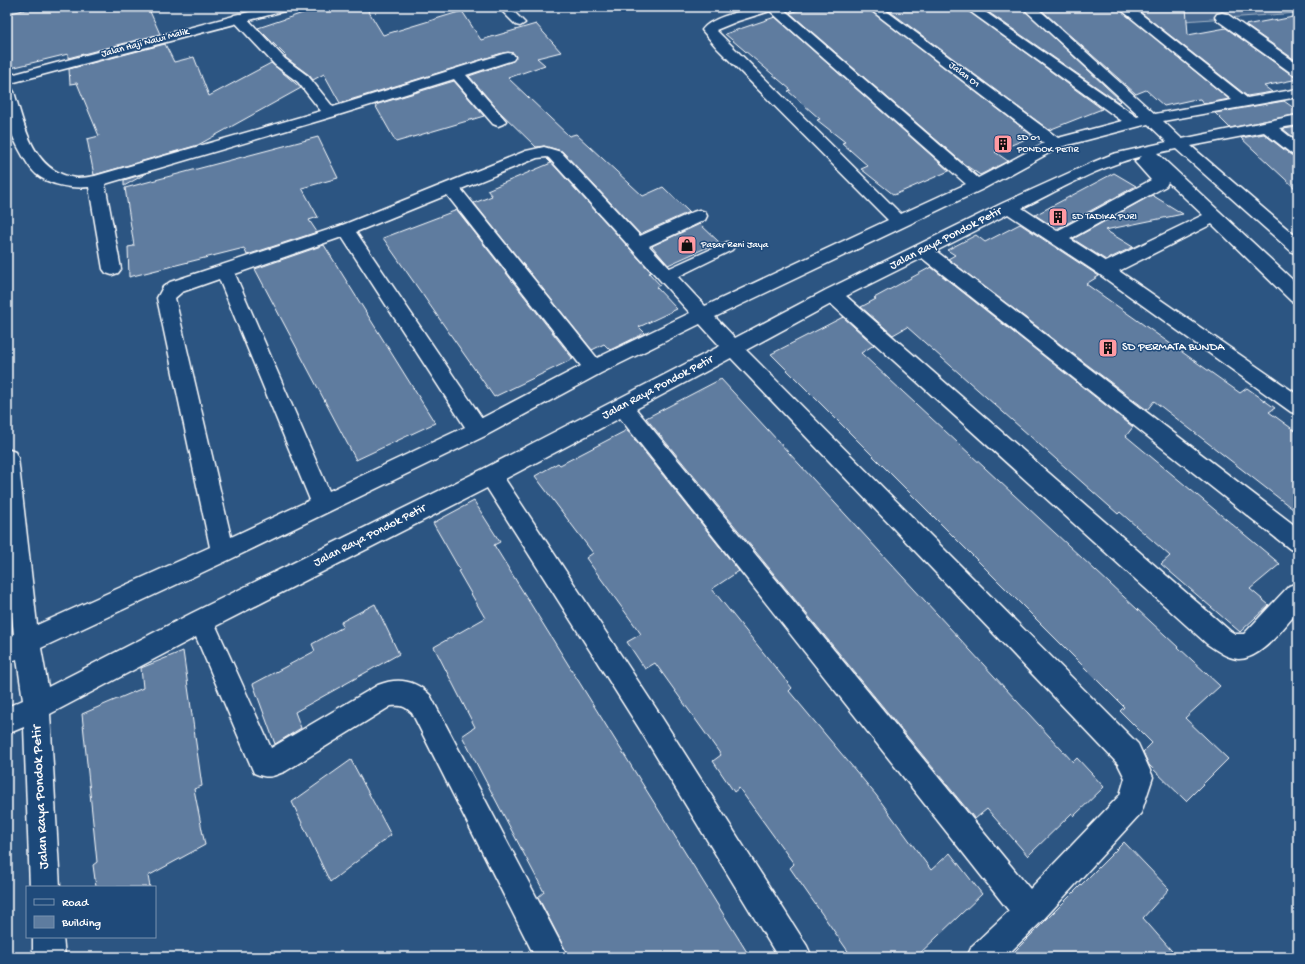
<svg xmlns="http://www.w3.org/2000/svg" width="1305" height="964" font-family="'Gochi Hand',sans-serif">
	<style>
		.green { fill: #486b92; stroke: #a4b5c8 }
		.building { fill: #5e7c9f; stroke: #fff }
		.lines { fill: none; stroke-linecap: round; stroke-linejoin: round }
		.lane-casing { stroke: #fff; stroke-width: 3 }
		.street-casing { stroke: #fff; stroke-width: 3 }
		.secondary-casing { stroke: #fff; stroke-width: 3 }
		.lane { fill: #1f4a7a; fill-rule: evenodd }
		.street { fill: #1f4a7a; fill-rule: evenodd }
		.secondary { fill: #1f4a7a; fill-rule: evenodd }
		.labels { text-anchor: middle; dominant-baseline: central; stroke-width: 3; stroke-linejoin: round; paint-order: stroke }
		.far-street-label { font-size: 10px; fill: #fff; stroke: #1f4a7a }
		.far-poi-label { font-size: 10px; fill: #fff; stroke: #1f4a7a; text-anchor: start }
		.street-label { font-size: 12px; fill: #fff; stroke: #1f4a7a }
		.poi-label { font-size: 12px; fill: #fff; stroke: #1f4a7a; text-anchor: start }
		.near-street-label { font-size: 14px; fill: #fff; stroke: #1f4a7a }
	</style>
	<rect width="100%" height="100%" fill="#2c5582"/>
	<filter id="ink" filterUnits="userSpaceOnUse"><feTurbulence type="fractalNoise" baseFrequency=".025" numOctaves="2"/><feDisplacementMap in="SourceGraphic" scale="8" xChannelSelector="R" yChannelSelector="G"/><feConvolveMatrix kernelMatrix="1 2 1 2 8 2 1 2 1" color-interpolation-filters="sRGB"/></filter>
	<g filter="url(#ink)">
		<polygon class="green" points="1124,7 1298,7 1298,13 1155,23"/>
		<g class="building">
			<polygon points="36,7 148,7 160,34 68,58 68,54 7,69 7,14"/>
			<polygon points="321,7 366,7 383,35 462,11 481,40 536,24 561,52 537,58 545,65 508,78 569,136 576,134 643,196 663,187 689,212 640,234 562,151 544,146 536,147 499,111 469,76 513,61 516,56 513,53 503,53 340,103 324,74 313,80 309,75 286,58 285,56 286,56 258,28"/>
			<polygon points="807,7 866,7 1033,136 995,152 1008,161 980,175 964,164 790,13"/>
			<polygon points="884,7 963,7 1102,109 1049,130"/>
			<polygon points="981,7 1021,7 1121,101 1118,102"/>
			<polygon points="1038,7 1117,7 1229,99 1204,104 1200,99 1191,100 1164,106 1146,90 1136,94"/>
			<polygon points="1134,7 1186,7 1188,35 1226,28 1292,75 1298,76 1298,79 1264,86 1272,92 1247,96"/>
			<polygon points="1298,16 1298,62 1245,25 1272,20 1273,21"/>
			<polygon points="775,17 949,171 894,195 861,169 868,166 842,143 845,142 817,120 820,119 788,91 791,90 725,34"/>
			<polygon points="165,44 174,62 194,57 209,96 271,63 301,88 198,145 94,175 87,139 99,136 77,83 70,84 69,69"/>
			<polygon points="454,81 484,116 396,142 375,105"/>
			<polygon points="1284,101 1298,111 1298,114 1230,128 1215,113"/>
			<polygon points="1298,127 1298,141 1283,129"/>
			<polygon points="1264,134 1291,155 1298,157 1298,191 1241,138"/>
			<polygon points="318,137 338,178 302,188 318,217 309,220 317,232 247,255 244,248 129,277 128,247 134,246 125,188"/>
			<polygon points="547,159 548,159 651,272 649,273 660,285 656,287 677,309 639,327 645,333 610,350 604,344 592,350 474,203 492,196 487,190 551,163"/>
			<polygon points="147,173 124,186 124,180"/>
			<polygon points="1114,173 1136,186 1057,229 1035,215"/>
			<polygon points="1152,195 1183,214 1105,230 1133,247 1106,260 1073,239"/>
			<polygon points="457,210 573,359 494,397 383,238"/>
			<polygon points="700,224 719,242 668,265 652,246"/>
			<polygon points="1020,224 1099,276 1086,284 1240,393 1247,388 1275,408 1269,412 1298,433 1298,513 1154,401 1147,410 948,259 955,255 947,250 976,235 985,242"/>
			<polygon points="324,245 435,423 356,460 255,269"/>
			<polygon points="931,267 1133,427 1126,436 1280,564 1250,589 1269,605 1240,632 1161,564 1170,556 1120,512 1118,514 907,327 893,335 861,307 876,299 874,298"/>
			<polygon points="843,317 874,345 861,353 1220,686 1185,718 1228,759 1186,801 1149,765 1143,752 1152,743 1120,711 1124,707 771,354"/>
			<polygon points="721,379 1073,762 1077,758 1104,787 1074,816 1072,813 1028,856 987,809 975,819 646,418"/>
			<polygon points="627,430 739,571 712,589 792,688 789,691 876,795 931,870 950,853 982,894 916,957 852,957 790,868 794,864 739,788 734,792 713,761 721,755 655,663 645,669 627,642 641,634 586,558 593,553 535,476 558,463 560,465"/>
			<polygon points="474,501 500,542 494,545 750,957 569,957 538,897 544,892 462,736 475,727 434,647 485,618 458,571 460,570 433,523"/>
			<polygon points="375,604 399,654 295,712 301,728 275,744 253,684 315,651 312,644 343,627 341,622"/>
			<polygon points="183,651 202,786 194,789 205,845 148,876 150,887 96,887 93,865 97,862 82,714 143,688 141,668"/>
			<polygon points="351,760 391,835 330,882 292,802"/>
			<polygon points="1124,842 1169,889 1143,918 1177,957 1009,957"/>
		</g>
		<g class="lines">
			<defs>
				<g id="lane">
					<polygon points="498,7 509,7 525,23 520,26 516,25"/>
					<polygon points="727,242 732,244 734,247 732,250 671,280 666,281 661,280 659,276 661,272"/>
				</g>
				<g id="street">
					<path d="M758,7h23l197,171 66,-35 -177,-136h14l177,131 64,-17 -158,-114h14l159,110 3,-1 -118,-109h14l119,107 77,-14 -114,-93h14l115,91 51,-9v8l-135,24 19,18 116,-24v10l-19,3 19,15v13l-6,-2 -28,-22 -73,14 107,92v16l-6,-2 -116,-103 -19,4 141,132v18l-7,-2 -79,-77 -93,47 179,124v19l-7,-2 -192,-138 -91,-60 -72,37 362,277v24l-8,-3 -368,-291 -76,38 384,335 5,3h9l45,-48 9,-3v28c-14,16 -37,49 -60,48 -11,-1 -22,-9 -31,-15l-376,-340 -85,46 392,394 15,33 -12,36 -101,110 -35,34h-38l5,-11 37,-35 -389,-493 -115,61 152,231 150,236 5,11h-34l-139,-229 -152,-240 -271,138 55,122 107,-63c20,-8 37,-5 52,10l138,262h-33l-123,-244c-7,-7 -11,-8 -21,-7l-105,65c-15,6 -17,8 -32,2l-58,-136 -146,77 10,173h-30l-6,-160 -17,7v-27l16,-7 -6,-41 -10,4v-25l7,-3 -7,-68v-118l8,3 3,6 19,167 173,-78 -53,-249 6,-11 7,-5 170,-56 186,-75 18,-4 17,5 79,84 53,-24 6,-2 6,2 2,4 -2,4 -56,26 56,60 183,-86 -171,-172 -15,-18c9,-13 40,-19 56,-23zM770,11l196,173 -65,30 -185,-184 22,-9zM1148,124l19,18 -54,12 -22,9 -88,40 -177,87 -91,48 -20,-21 268,-128 77,-42zM1142,156l-7,6 16,18 -94,51 -35,-23c39,-19 78,-42 120,-52zM547,157l2,1 141,155 -93,45 -136,-169 76,-31zM1168,182l35,33 -97,47 -36,-23 96,-53zM447,195l134,171 -99,52 -126,-186zM342,237l123,190 -136,64 -94,-217zM219,279l91,221 -79,37 -56,-239 7,-6zM700,324l20,22 -237,123 -291,144 -144,74 -7,-39 190,-89 254,-123 116,-63zM731,358l387,406 7,14 -5,17 -90,94 -394,-480z"/>
					<polygon points="1222,13 1227,14 1298,64 1298,75 1293,74 1217,20 1215,17 1217,14"/>
					<path d="M239,14l5,1 41,44 23,17 25,31 170,-53 5,-1 5,1 2,3 -2,3 -47,15 40,46 -3,3 -5,2 -5,-2 -39,-45 -119,37 -230,68 16,85 -3,4 -6,2 -6,-2 -3,-4 -14,-82c-17,2 -40,-2 -53,-13 -10,-9 -27,-42 -29,-55 -1,-10 0,-21 0,-31l5,1 2,3c11,35 19,81 63,86 5,0 12,-1 18,-2l226,-65 -23,-29 -23,-17 -41,-44 -2,-3 2,-3z"/>
					<polygon points="33,937 63,937 65,957 33,957"/>
				</g>
				<polygon id="secondary" points="268,7 289,7 288,10 7,84 7,76"/>
			</defs>
			<use href="#lane" class="lane-casing"/>
			<use href="#street" class="street-casing"/>
			<use href="#secondary" class="secondary-casing"/>
			<use href="#lane" class="lane"/>
			<use href="#street" class="street"/>
			<use href="#secondary" class="secondary"/>
		</g>
	</g>
	<defs>
		<symbol id="building-square" viewBox="-11 -11 22 22"><rect x="-9" y="-9" width="18" height="18" rx="4" fill="#ff9aa2" stroke="#1f4a7a"/><path d="M-4-6H4V6H1V3H-1V6H-4ZM-2.5-4.3h1.7v1.8h-1.7ZM.8-4.3h1.7v1.8H.8ZM-2.5-1h1.7V.8h-1.7ZM.8-1h1.7V.8H.8Z" fill="#111"/></symbol>
		<symbol id="shop-square" viewBox="-11 -11 22 22"><rect x="-9" y="-9" width="18" height="18" rx="4" fill="#ff9aa2" stroke="#1f4a7a"/><path d="M-5-2.5h2.3a2.7 3.5 0 0 1 5.4 0H5L5.5 6h-11ZM-1.5-2.5h3a1.5 2.3 0 0 0-3 0Z" fill="#111"/></symbol>
	</defs>
	<g fill-rule="evenodd">
		<use href="#building-square" x="992" y="133" width="22" height="22"/>
		<use href="#building-square" x="1047" y="206" width="22" height="22"/>
		<use href="#shop-square" x="676" y="234" width="22" height="22"/>
		<use href="#building-square" x="1097" y="337" width="22" height="22"/>
	</g>
	<g class="labels">
		<g class="far-street-label">
			<text transform="translate(145 43) rotate(-15)">Jalan Haji Nawi Malik</text>
			<text transform="translate(964 75) rotate(37)">Jalan O1</text>
		</g>
		<g class="far-poi-label">
			<text x="1017" y="138">SD 01<tspan x="1017" dy="12">PONDOK PETIR</tspan></text>
			<text x="1072" y="217">SD TADIKA PURI</text>
			<text x="701" y="245">Pasar Reni Jaya</text>
		</g>
		<g class="street-label">
			<text transform="translate(946 239) rotate(-27)">Jalan Raya Pondok Petir</text>
			<text transform="translate(658 388) rotate(-28)">Jalan Raya Pondok Petir</text>
			<text transform="translate(370 536) rotate(-27)">Jalan Raya Pondok Petir</text>
		</g>
		<g class="poi-label">
			<text x="1122" y="348">SD PERMATA BUNDA</text>
		</g>
		<g class="near-street-label">
			<text transform="translate(41 797) rotate(-93)">Jalan Raya Pondok Petir</text>
		</g>
	</g>
	<rect width="1305" height="964" fill="none" stroke="#1f4a7a" stroke-width="24"/>
	<rect x="12" y="12" width="1281" height="940" fill="none" stroke="#fff" stroke-width="1.5" filter="url(#ink)"/>
	<rect x="26" y="886" width="130" height="52" fill="#1f4a7a" stroke="#7992af"/>
	<rect x="34" y="899" width="20" height="6" fill="#1f4a7a" stroke="#7992af"/>
	<text x="62" y="906" font-size="12" fill="#ffffff">Road</text>
	<rect x="34" y="916" width="20" height="12" fill="#5e7c9f" stroke="#7992af"/>
	<text x="62" y="926" font-size="12" fill="#ffffff">Building</text>
</svg>
